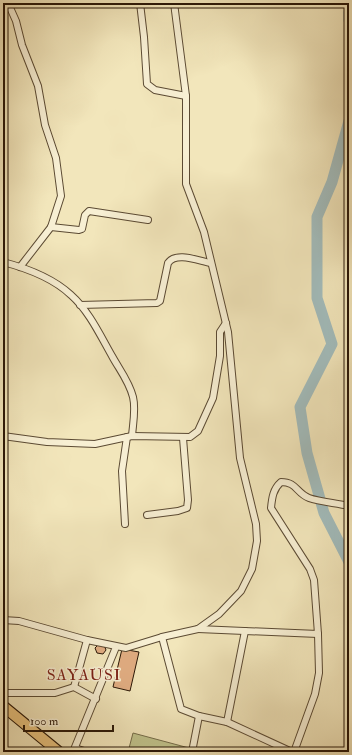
<svg xmlns="http://www.w3.org/2000/svg" width="352" height="755" font-family="'IM FELL Double Pica',serif">
	<style>
		.green { fill: #c0c38c; stroke: #746c49 }
		.lines { fill: none; stroke-linecap: round; stroke-linejoin: round }
		.river { stroke: #a2bcbc; stroke-width: 11 }
		.building { fill: #e1ad82; stroke: #291606 }
		.minor-casing { stroke: #5b4a33; stroke-width: 8 }
		.primary-casing { stroke: #291606; stroke-width: 12 }
		.minor { stroke: #f7efd3; stroke-width: 6 }
		.primary { stroke: #e9c37e; stroke-width: 10 }
		.labels { text-anchor: middle; dominant-baseline: central; stroke-width: 3; stroke-linejoin: round; paint-order: stroke }
		.quarter-label { font-size: 16px; letter-spacing: 1px; fill: #7a1f14; stroke: #f7efd3 }
	</style>
	<rect width="100%" height="100%" fill="#f2e6bb"/>
	<filter id="stains"><feTurbulence type="fractalNoise" baseFrequency=".005" numOctaves="4"/><feColorMatrix values="0 0 0 0 .2 0 0 0 0 .09 0 0 0 0 .02 0 0 0 .5 -.17"/></filter>
	<radialGradient id="worn" r=".72"><stop offset=".6" stop-color="#630" stop-opacity="0"/><stop offset="1" stop-color="#630" stop-opacity=".3"/></radialGradient>
	<polygon class="green" points="133,733 189,748 188,752 128,752"/>
	<g class="lines">
		<g class="river">
			<polyline points="349,12 349,20"/>
			<polyline points="349,121 332,182 317,217 317,298 332,344 300,407 307,453 324,513 349,562"/>
		</g>
	</g>
	<g class="building">
		<polygon points="99,644 104,645 106,650 103,654 97,653 95,648"/>
		<polygon points="122,649 139,652 130,691 113,687"/>
	</g>
	<g class="lines">
		<defs>
			<g id="minor">
				<polyline points="8,3 16,21 22,45 38,86 45,125 56,158 61,196 51,227 20,267"/>
				<polyline points="140,3 144,37 147,84 155,90 186,96"/>
				<polyline points="51,227 79,230 82,229 85,215 89,211 148,220"/>
				<path d="M3,262c23,6 51,17 68,33 18,16 29,40 41,61 7,13 17,25 21,41 3,12 0,26 -1,39"/>
				<path d="M80,305l77,-2 3,-2 8,-38c8,-12 31,-2 43,0"/>
				<polyline points="3,436 47,442 95,444 132,436 190,437 198,431 213,398 220,356 220,332 226,323"/>
				<polyline points="147,515 178,511 187,508 188,500 183,438"/>
				<polyline points="125,524 122,471 127,437"/>
				<polyline points="3,620 19,621 87,640 126,648 162,637 198,629 219,614 241,591 252,569 257,541 256,524 240,458 228,332 204,232 186,184 186,96 174,3"/>
				<path d="M198,629l120,5 -4,-54 -4,-11 -39,-61c1,-10 2,-19 10,-26 16,0 15,11 28,16 11,4 28,5 40,8"/>
				<polyline points="162,637 181,709 199,716 227,722 292,752"/>
				<polyline points="74,687 87,640"/>
				<polyline points="3,693 55,693 74,687 96,699"/>
				<polyline points="227,722 245,631"/>
				<polyline points="75,748 87,752"/>
				<polyline points="3,751 5,752"/>
				<polyline points="73,752 116,647"/>
				<polyline points="192,752 199,716"/>
				<polyline points="294,752 315,694 319,673 318,634"/>
			</g>
			<polyline id="primary" points="3,706 59,752"/>
		</defs>
		<use href="#minor" class="minor-casing"/>
		<use href="#primary" class="primary-casing"/>
		<use href="#minor" class="minor"/>
		<use href="#primary" class="primary"/>
	</g>
	<g class="labels">
		<g class="quarter-label">
			<text x="84" y="675">SAYAUSI</text>
		</g>
	</g>
	<rect width="352" height="755" fill="none" stroke="#f2e6bb" stroke-width="16"/>
	<rect x="4" y="4" width="344" height="747" fill="none" stroke="#291606" stroke-width="2"/>
	<rect x="8" y="8" width="336" height="739" fill="none" stroke="#291606"/>
	<path d="M24 725v6h89v-6" fill="none" stroke="#291606" stroke-width="2"/>
	<text x="30" y="725" font-size="12" fill="#291606" stroke="#f7efd3" stroke-width="3" paint-order="stroke">100 m</text>
	<rect width="100%" height="100%" filter="url(#stains)"/>
	<rect width="100%" height="100%" fill="url(#worn)"/>
</svg>
